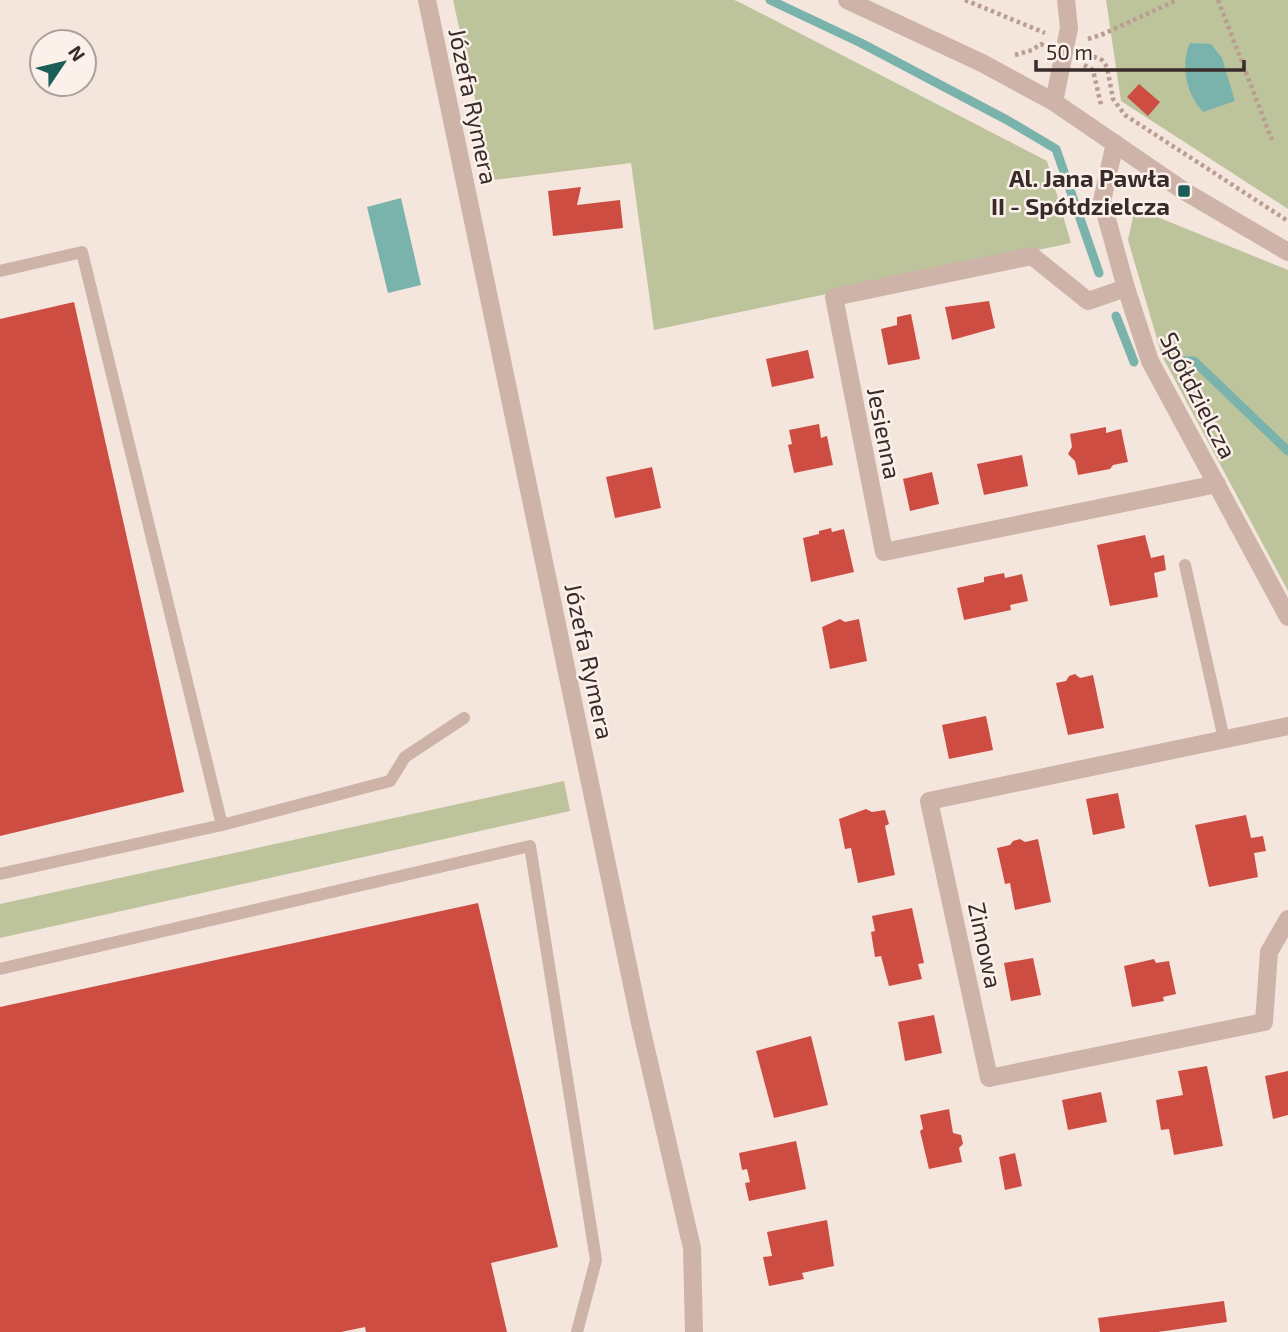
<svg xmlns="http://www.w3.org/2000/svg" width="1288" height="1332" font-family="'Exo 2',sans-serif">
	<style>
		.green { fill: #bdc49c }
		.water { fill: #7ab3ac }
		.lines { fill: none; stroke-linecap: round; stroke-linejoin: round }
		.stream { stroke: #7ab3ac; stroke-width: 9 }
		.building { fill: #cd4d42 }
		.path { stroke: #b99c92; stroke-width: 4.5; stroke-dasharray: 3.5 3.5; stroke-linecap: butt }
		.service { stroke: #cdb3a8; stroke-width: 12 }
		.minor { stroke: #cdb3a8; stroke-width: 18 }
		.tertiary { stroke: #cdb3a8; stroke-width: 18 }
		.poi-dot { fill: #1b5e57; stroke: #fbf0ea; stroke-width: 2.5 }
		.labels { text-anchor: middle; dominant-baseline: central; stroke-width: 5; stroke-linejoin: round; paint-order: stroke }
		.street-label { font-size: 24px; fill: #392b29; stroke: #fbf0ea }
		.poi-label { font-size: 24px; font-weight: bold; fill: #392b29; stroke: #fbf0ea; text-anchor: end }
	</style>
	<rect width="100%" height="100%" fill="#f4e5dd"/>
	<g class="green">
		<polygon points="453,0 734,0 739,2 1047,161 1071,243 654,330 631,163 493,180"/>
		<polygon points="1106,0 1288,0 1288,209 1121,101"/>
		<polygon points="1135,208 1288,270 1288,591 1162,356 1128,240"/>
		<polygon points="564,781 570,811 0,938 0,904"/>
	</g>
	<g class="water">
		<path d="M1190,43l21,1 11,14 13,43 -32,11c-17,-18 -23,-47 -13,-69z"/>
		<polygon points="401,198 421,285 388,293 367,207"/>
	</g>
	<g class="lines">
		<g class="stream">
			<polyline points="770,0 861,43 1007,120 1056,149 1099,273"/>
			<polyline points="1116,316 1134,362"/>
			<polyline points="1175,361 1194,361 1288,451"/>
		</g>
	</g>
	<g class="building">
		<polygon points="1139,84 1160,102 1148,116 1127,97"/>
		<polygon points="581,187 577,205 620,200 623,228 553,236 548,191"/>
		<polygon points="989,301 995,328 952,340 945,307"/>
		<polygon points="74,302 184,792 0,836 0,319"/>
		<polygon points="911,314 920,359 888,365 881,329 897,325 897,317"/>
		<polygon points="808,350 814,378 772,387 766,359"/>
		<polygon points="819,424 821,438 827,436 833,465 794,473 788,445 792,444 789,430"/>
		<polygon points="1106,427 1106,433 1121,429 1128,462 1113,465 1110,469 1078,475 1075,461 1068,454 1072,447 1070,434"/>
		<polygon points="1022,455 1028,486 984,495 977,464"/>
		<polygon points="652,467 661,508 615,518 606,477"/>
		<polygon points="932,472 939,504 910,511 903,479"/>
		<polygon points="831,528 832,532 844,529 854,572 811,582 803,538 819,534 819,531"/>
		<polygon points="1145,535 1151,558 1164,555 1166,570 1154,573 1158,597 1110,606 1097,545"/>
		<polygon points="1004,573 1005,578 1022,574 1028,601 1010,605 1011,610 964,620 957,588 984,582 984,577"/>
		<polygon points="840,619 845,622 859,619 867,661 830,669 822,627"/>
		<polygon points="1075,674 1080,678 1093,675 1104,728 1068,735 1056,683 1066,681 1069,676"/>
		<polygon points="986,716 993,750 949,759 942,725"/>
		<polygon points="1118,793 1125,828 1093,835 1086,799"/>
		<polygon points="866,809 872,812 885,810 889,824 885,826 895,875 858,883 851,848 845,849 839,819"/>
		<polygon points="1246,815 1251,838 1263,836 1266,851 1254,853 1258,877 1209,887 1195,825"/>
		<polygon points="1020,839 1025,842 1038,839 1051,902 1015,910 1010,883 1005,884 997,848 1010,845 1013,841"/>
		<polygon points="478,903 558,1247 491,1263 507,1332 366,1332 365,1327 341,1332 0,1332 0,1007"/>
		<polygon points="912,908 924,963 918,964 922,979 889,986 881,956 875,957 871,932 875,931 872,916"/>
		<polygon points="1033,958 1041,995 1011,1001 1004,963"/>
		<polygon points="1154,959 1156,963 1169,961 1176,994 1163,997 1164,1001 1132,1007 1124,966"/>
		<polygon points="934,1015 942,1053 905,1061 898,1022"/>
		<polygon points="811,1036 828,1105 774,1118 756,1051"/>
		<polygon points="1207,1066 1223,1146 1174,1155 1169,1129 1161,1130 1156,1100 1183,1095 1178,1071"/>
		<polygon points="1288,1071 1288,1115 1273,1119 1265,1076"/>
		<polygon points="1101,1092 1107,1122 1068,1130 1062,1100"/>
		<polygon points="949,1109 953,1133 961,1135 963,1144 959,1148 962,1162 929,1169 920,1131 923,1129 920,1115"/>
		<polygon points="796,1141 806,1189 749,1201 745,1183 750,1182 747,1169 742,1170 739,1153"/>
		<polygon points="1015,1153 1022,1186 1005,1190 999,1157"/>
		<polygon points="827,1220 834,1266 802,1273 804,1279 769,1286 763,1257 772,1256 767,1232"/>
		<polygon points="1224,1301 1227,1322 1158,1332 1100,1332 1098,1318"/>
	</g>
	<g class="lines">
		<g class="path">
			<polyline points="965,0 1045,33"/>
			<polyline points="1218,0 1272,140"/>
			<polyline points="1088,39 1101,35 1177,0"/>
			<polyline points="1087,54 1102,60 1107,67 1113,99 1125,115 1288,221"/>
			<polyline points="1015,55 1032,50 1041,44 1045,46"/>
			<polyline points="1084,65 1093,70 1101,105"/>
		</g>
		<g class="service">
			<polyline points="0,271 82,252 222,825 0,874"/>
			<polyline points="1185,565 1224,739"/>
			<polyline points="222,825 390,781 405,757 464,718"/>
			<polyline points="0,969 530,846 596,1260 577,1332"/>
		</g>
		<g class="minor">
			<polyline points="427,0 640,1023 692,1248 694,1332"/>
			<polyline points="1054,102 1069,28 1066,0"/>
			<polyline points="1115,143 1102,201 1126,288 1150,361 1288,617"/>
			<polyline points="1126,288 1088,301 1032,256 834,297 884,552 1217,484"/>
			<polyline points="1288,726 929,801 989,1078 1264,1022 1269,952 1288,919"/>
		</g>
		<polyline class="tertiary" points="847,0 982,63 1054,102 1184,191 1288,252"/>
	</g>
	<rect class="poi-dot" x="1177" y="184" width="14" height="14" rx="3.5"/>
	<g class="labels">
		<g class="street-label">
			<text transform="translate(474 106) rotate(78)">Józefa Rymera</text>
			<text transform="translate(1199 395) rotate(63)">Spółdzielcza</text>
			<text transform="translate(885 433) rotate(79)">Jesienna</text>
			<text transform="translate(590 661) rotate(78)">Józefa Rymera</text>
			<text transform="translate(986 945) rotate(78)">Zimowa</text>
		</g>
		<g class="poi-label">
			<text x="1170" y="177">Al. Jana Pawła<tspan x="1170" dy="28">II - Spółdzielcza</tspan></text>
		</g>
	</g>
	<g transform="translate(63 63) rotate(55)"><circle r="33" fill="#fbf0ea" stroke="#ada19d" stroke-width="2"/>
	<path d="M0-5L12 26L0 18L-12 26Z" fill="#1b5e57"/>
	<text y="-10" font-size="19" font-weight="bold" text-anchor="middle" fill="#392b29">N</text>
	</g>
	<path d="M1036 60v10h208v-10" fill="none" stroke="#392b29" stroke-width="3.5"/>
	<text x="1046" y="60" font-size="21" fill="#392b29" stroke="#fbf0ea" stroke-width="5" paint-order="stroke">50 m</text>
</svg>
